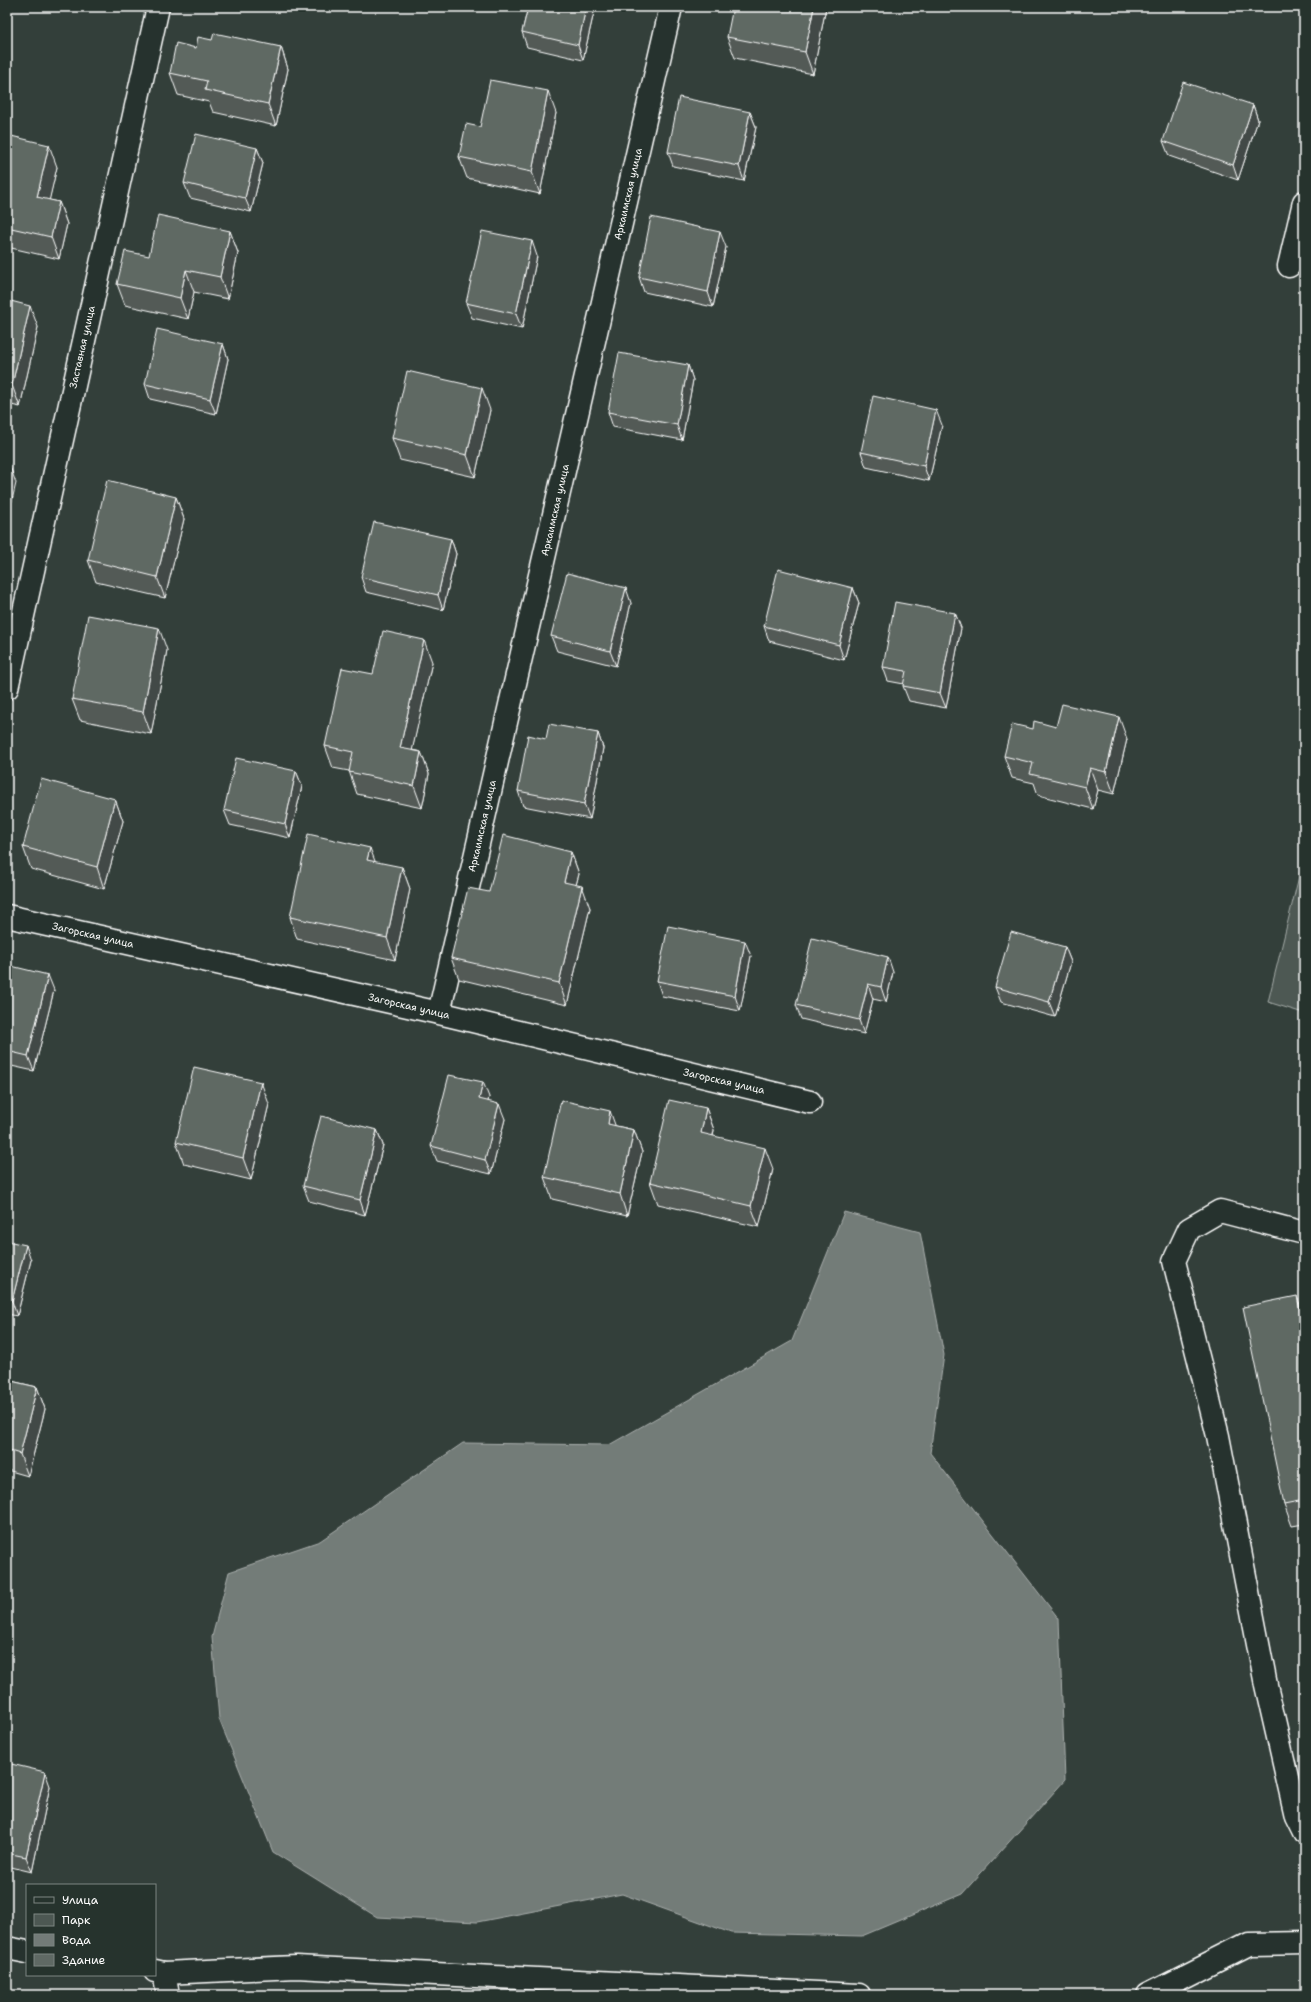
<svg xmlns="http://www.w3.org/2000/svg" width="1311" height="2002" font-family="'Shantell Sans',sans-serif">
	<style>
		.green { fill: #4d5853; stroke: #a6aca9 }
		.water { fill: #737b78; stroke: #abb0ae }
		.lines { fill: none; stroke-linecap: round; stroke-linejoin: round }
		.minor-casing { stroke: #fff; stroke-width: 25 }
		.tertiary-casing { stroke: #fff; stroke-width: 25 }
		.minor { stroke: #26332d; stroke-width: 22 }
		.tertiary { stroke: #26332d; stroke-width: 22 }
		.wall { fill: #525a56; stroke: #fff }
		.shaded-wall { fill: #424a46; stroke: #fff }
		.building { fill: #5f6964; stroke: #fff }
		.labels { text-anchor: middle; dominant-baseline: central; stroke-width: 3; stroke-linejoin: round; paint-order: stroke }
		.street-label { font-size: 10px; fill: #fff; stroke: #26332d }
	</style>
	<rect width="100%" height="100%" fill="#333f3a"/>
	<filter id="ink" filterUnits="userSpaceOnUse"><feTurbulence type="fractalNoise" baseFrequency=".025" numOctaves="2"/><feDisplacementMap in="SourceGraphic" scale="8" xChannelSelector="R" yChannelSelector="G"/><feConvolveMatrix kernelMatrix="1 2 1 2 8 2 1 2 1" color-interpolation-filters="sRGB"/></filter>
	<g filter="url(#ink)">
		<polygon class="green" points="1304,856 1304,1019 1300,1012 1268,1002"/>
		<polygon class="water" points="844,1212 920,1232 944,1355 930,1453 1059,1619 1065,1780 962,1894 862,1936 731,1933 622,1894 477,1922 377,1917 273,1852 219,1719 212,1637 229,1572 320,1541 463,1443 609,1445 792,1341"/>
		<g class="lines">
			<defs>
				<g id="minor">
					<polyline points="1289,266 1304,202"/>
					<polyline points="7,688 158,7"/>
					<polyline points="7,916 439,1013 810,1102"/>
					<polyline points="439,1013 671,7"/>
					<polyline points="1304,1233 1220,1211 1189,1229 1174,1261 1218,1436 1266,1685 1296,1816 1304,1832"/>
					<polyline points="164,1973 168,1995"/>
					<polyline points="1148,1995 1249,1944 1304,1943"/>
				</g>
				<g id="tertiary">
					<polyline points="7,1948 27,1952"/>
					<polyline points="155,1971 164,1973 296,1967 859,1995"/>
				</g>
			</defs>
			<use href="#minor" class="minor-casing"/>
			<use href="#tertiary" class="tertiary-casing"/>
			<use href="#minor" class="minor"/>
			<use href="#tertiary" class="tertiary"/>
		</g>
		<g class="wall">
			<polygon points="528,7 592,7 594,12 583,60 527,47 522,32"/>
			<polygon points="826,7 813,74 735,58 727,37"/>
			<polygon points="212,40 281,47 288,69 276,126 213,112 209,102 178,95 170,73 196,48"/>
			<polygon points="1253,105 1258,120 1238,180 1169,156 1163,141"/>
			<polygon points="750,112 756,127 744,181 673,166 668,152"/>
			<polygon points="556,113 540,194 467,178 459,157 480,127"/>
			<polygon points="7,135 57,167 49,200 59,202 67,224 59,259 7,247"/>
			<polygon points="257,148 263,163 251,212 190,198 184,183"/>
			<polygon points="230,231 238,253 228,299 194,292 188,319 125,305 117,284 149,256"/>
			<polygon points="726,247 713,307 644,292 639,277"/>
			<polygon points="537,256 522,329 472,318 466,303"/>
			<polygon points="7,300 38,327 20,407 7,404"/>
			<polygon points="223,344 228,359 216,414 150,399 145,384"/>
			<polygon points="688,365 693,380 682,440 613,427 608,412"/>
			<polygon points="490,410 475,477 400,460 392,438"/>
			<polygon points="942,425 929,481 866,467 861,452"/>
			<polygon points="176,497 184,519 165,598 96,582 88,560"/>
			<polygon points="451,539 456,554 443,610 366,592 361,577"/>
			<polygon points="853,588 859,603 844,660 769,641 764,626"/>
			<polygon points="631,603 616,666 557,651 551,636"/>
			<polygon points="955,613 961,628 946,708 909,701 903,686 904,684 888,681 883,667"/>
			<polygon points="167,650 151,734 80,720 72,699"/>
			<polygon points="432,662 412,750 421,752 429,774 422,808 357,794 349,771 333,768 325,746 373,674"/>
			<polygon points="1056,727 1127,739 1114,794 1098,790 1093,809 1038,795 1034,783 1012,778 1004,756 1033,729"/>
			<polygon points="598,733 603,748 590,819 523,806 518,791 546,739"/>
			<polygon points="296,771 302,786 290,838 230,825 224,810"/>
			<polygon points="115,799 123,821 104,889 31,869 23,847"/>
			<polygon points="571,852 579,874 576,885 590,908 567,1005 459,979 451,958 489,892"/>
			<polygon points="402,867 410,889 395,960 297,939 290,917"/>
			<polygon points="1065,947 1071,962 1055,1017 1001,1002 995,987"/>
			<polygon points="751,956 740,1011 662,996 657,981"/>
			<polygon points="7,965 54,990 34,1071 7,1065"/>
			<polygon points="893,972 886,1002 873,999 864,1034 801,1019 796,1005"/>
			<polygon points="489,1097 488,1101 505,1119 491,1174 437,1161 431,1146"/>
			<polygon points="269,1104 251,1180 184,1164 176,1142"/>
			<polygon points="706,1108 714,1130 713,1136 773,1169 759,1227 658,1204 650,1182"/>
			<polygon points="616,1126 634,1130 642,1152 627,1216 552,1199 544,1177"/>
			<polygon points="377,1130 383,1145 365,1215 309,1201 303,1186"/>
			<polygon points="7,1241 31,1260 17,1316 7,1314"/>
			<polygon points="1304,1316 1304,1524 1292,1526 1284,1504"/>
			<polygon points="7,1380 37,1387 45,1409 28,1476 7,1470"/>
			<polygon points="7,1763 50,1786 32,1872 7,1866"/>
		</g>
		<g class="shaded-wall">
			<polygon points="586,7 592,7 594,12 583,60 578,45"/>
			<polygon points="814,7 826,7 813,74 805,52"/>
			<polygon points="281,47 288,69 276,126 268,104"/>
			<polygon points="548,91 556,113 540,194 532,172"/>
			<polygon points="1253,105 1258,120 1238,180 1233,165"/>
			<polygon points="750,112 756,127 744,181 739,166"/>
			<polygon points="49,145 57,167 45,219 37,197"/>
			<polygon points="257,148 263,163 251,212 245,198"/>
			<polygon points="59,202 67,224 59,259 51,237"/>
			<polygon points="230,231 238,253 228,299 220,277"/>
			<polygon points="720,232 726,247 713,307 708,292"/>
			<polygon points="532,241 537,256 522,329 516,314"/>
			<polygon points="186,270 194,292 188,319 180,298"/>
			<polygon points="30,306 38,327 20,407 12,385"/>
			<polygon points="223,344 228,359 216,414 210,399"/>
			<polygon points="688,365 693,380 682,440 677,425"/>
			<polygon points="482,388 490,410 475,477 467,455"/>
			<polygon points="936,410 942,425 929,481 924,466"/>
			<polygon points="8,461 16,483 7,522 7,467"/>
			<polygon points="176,497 184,519 165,598 157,577"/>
			<polygon points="451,539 456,554 443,610 438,595"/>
			<polygon points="626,588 631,603 616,666 610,651"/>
			<polygon points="853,588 859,603 844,660 839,645"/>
			<polygon points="955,613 961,628 946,708 940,693"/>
			<polygon points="159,628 167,650 151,734 143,712"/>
			<polygon points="424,640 432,662 408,769 400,748"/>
			<polygon points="1119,717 1127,739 1114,794 1106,772"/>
			<polygon points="598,733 603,748 590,819 584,804"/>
			<polygon points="421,752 429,774 422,808 414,786"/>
			<polygon points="1090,768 1098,790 1093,809 1085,787"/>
			<polygon points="296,771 302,786 290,838 285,824"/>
			<polygon points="115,799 123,821 104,889 97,867"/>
			<polygon points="370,848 378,869 367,860"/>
			<polygon points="571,852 579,874 571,903 564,882"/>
			<polygon points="402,867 410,889 395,960 387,938"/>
			<polygon points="582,886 590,908 567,1005 559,983"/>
			<polygon points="745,941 751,956 740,1011 735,996"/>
			<polygon points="1065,947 1071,962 1055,1017 1049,1002"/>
			<polygon points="888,957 893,972 886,1002 881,987"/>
			<polygon points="48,975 54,990 34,1071 28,1056"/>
			<polygon points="868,984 873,999 864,1034 859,1020"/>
			<polygon points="261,1082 269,1104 251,1180 243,1158"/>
			<polygon points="483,1082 489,1097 485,1114 479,1099"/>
			<polygon points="499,1104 505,1119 491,1174 485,1160"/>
			<polygon points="706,1108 714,1130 709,1154 701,1133"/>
			<polygon points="610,1111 618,1133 608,1124"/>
			<polygon points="377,1130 383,1145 365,1215 360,1200"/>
			<polygon points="634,1130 642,1152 627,1216 620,1194"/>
			<polygon points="765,1148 773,1169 759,1227 751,1206"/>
			<polygon points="26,1245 31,1260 17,1316 12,1301"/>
			<polygon points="1297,1296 1304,1316 1304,1331"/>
			<polygon points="37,1387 45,1409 28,1476 20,1454"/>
			<polygon points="45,1772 50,1786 32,1872 26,1857"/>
		</g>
		<g class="building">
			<polygon points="528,7 586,7 578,45 522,32"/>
			<polygon points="733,7 814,7 805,52 727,37"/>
			<polygon points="214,33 281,47 268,104 205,90 207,81 170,73 176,43 196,48 198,37 212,40"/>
			<polygon points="490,80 548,91 532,172 459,157 466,124 480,127"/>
			<polygon points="1183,82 1253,105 1233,165 1163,141"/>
			<polygon points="679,97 750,112 739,166 668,152"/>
			<polygon points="196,134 257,148 245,198 184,183"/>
			<polygon points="7,135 49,145 37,197 59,202 51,237 7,227"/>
			<polygon points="158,215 230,231 220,277 186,270 180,298 117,284 125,251 149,256"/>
			<polygon points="651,217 720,232 708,292 639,277"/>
			<polygon points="482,231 532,241 516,314 466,303"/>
			<polygon points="7,300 30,306 12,385 7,384"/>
			<polygon points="157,329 223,344 210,399 145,384"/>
			<polygon points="619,353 688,365 677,425 608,412"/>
			<polygon points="407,371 482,388 467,455 392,438"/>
			<polygon points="873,396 936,410 924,466 861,452"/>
			<polygon points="107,480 176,497 157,577 88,560"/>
			<polygon points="374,522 451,539 438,595 361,577"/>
			<polygon points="778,569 853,588 839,645 764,626"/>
			<polygon points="567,573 626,588 610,651 551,636"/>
			<polygon points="895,602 955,613 940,693 903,686 906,671 883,667"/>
			<polygon points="88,615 159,628 143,712 72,699"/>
			<polygon points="383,631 424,640 400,748 421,752 414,786 349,772 353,752 325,746 342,668 373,674"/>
			<polygon points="1062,704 1119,717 1106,772 1090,768 1085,787 1030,774 1033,763 1004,756 1012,724 1033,729 1034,721 1056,727"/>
			<polygon points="549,724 598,733 584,804 518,791 528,735 546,739"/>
			<polygon points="236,758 296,771 285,824 224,810"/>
			<polygon points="41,779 115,799 97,867 23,847"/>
			<polygon points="308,834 370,848 367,860 402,867 387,938 290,917"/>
			<polygon points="503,835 571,852 564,882 582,886 559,983 451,958 468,888 489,892"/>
			<polygon points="668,926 745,941 735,996 657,981"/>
			<polygon points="1011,932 1065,947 1049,1002 995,987"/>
			<polygon points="812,938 888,957 881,987 868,984 859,1020 796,1005"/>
			<polygon points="7,965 48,975 28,1056 7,1051"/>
			<polygon points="194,1067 261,1082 243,1158 176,1142"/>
			<polygon points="449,1075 483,1082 479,1099 499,1104 485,1160 431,1146"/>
			<polygon points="561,1100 610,1111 608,1124 634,1130 620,1194 544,1177"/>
			<polygon points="669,1100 706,1108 701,1133 765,1148 751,1206 650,1182"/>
			<polygon points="321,1116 377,1130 360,1200 303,1186"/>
			<polygon points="7,1241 26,1245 12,1301 7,1300"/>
			<polygon points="1297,1296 1304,1331 1304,1500 1284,1504 1243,1307"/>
			<polygon points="7,1380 37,1387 20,1454 7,1450"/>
			<polygon points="7,1763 45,1772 26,1857 7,1853"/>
		</g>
	</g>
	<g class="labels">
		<g class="street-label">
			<text transform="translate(628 194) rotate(-77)">Аркаимская улица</text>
			<text transform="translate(82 347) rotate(-77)">Заставная улица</text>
			<text transform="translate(555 510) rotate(-77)">Аркаимская улица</text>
			<text transform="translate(482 826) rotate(-77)">Аркаимская улица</text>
			<text transform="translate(93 935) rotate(13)">Загорская улица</text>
			<text transform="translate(409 1006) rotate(13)">Загорская улица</text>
			<text transform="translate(724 1081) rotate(13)">Загорская улица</text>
		</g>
	</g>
	<rect width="1311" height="2002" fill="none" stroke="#26332d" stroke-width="24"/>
	<rect x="12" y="12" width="1287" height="1978" fill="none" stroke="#fff" stroke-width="1.5" filter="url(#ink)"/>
	<rect x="26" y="1884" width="130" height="92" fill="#26332d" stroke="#7d8581"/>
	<rect x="34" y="1897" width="20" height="6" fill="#26332d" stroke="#7d8581"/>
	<text x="62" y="1904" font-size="12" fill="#ffffff">Улица</text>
	<rect x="34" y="1914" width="20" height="12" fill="#4d5853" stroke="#7d8581"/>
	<text x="62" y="1924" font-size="12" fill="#ffffff">Парк</text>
	<rect x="34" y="1934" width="20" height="12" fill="#737b78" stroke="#7d8581"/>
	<text x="62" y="1944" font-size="12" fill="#ffffff">Вода</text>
	<rect x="34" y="1954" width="20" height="12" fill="#5f6964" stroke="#7d8581"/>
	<text x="62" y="1964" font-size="12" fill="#ffffff">Здание</text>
</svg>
